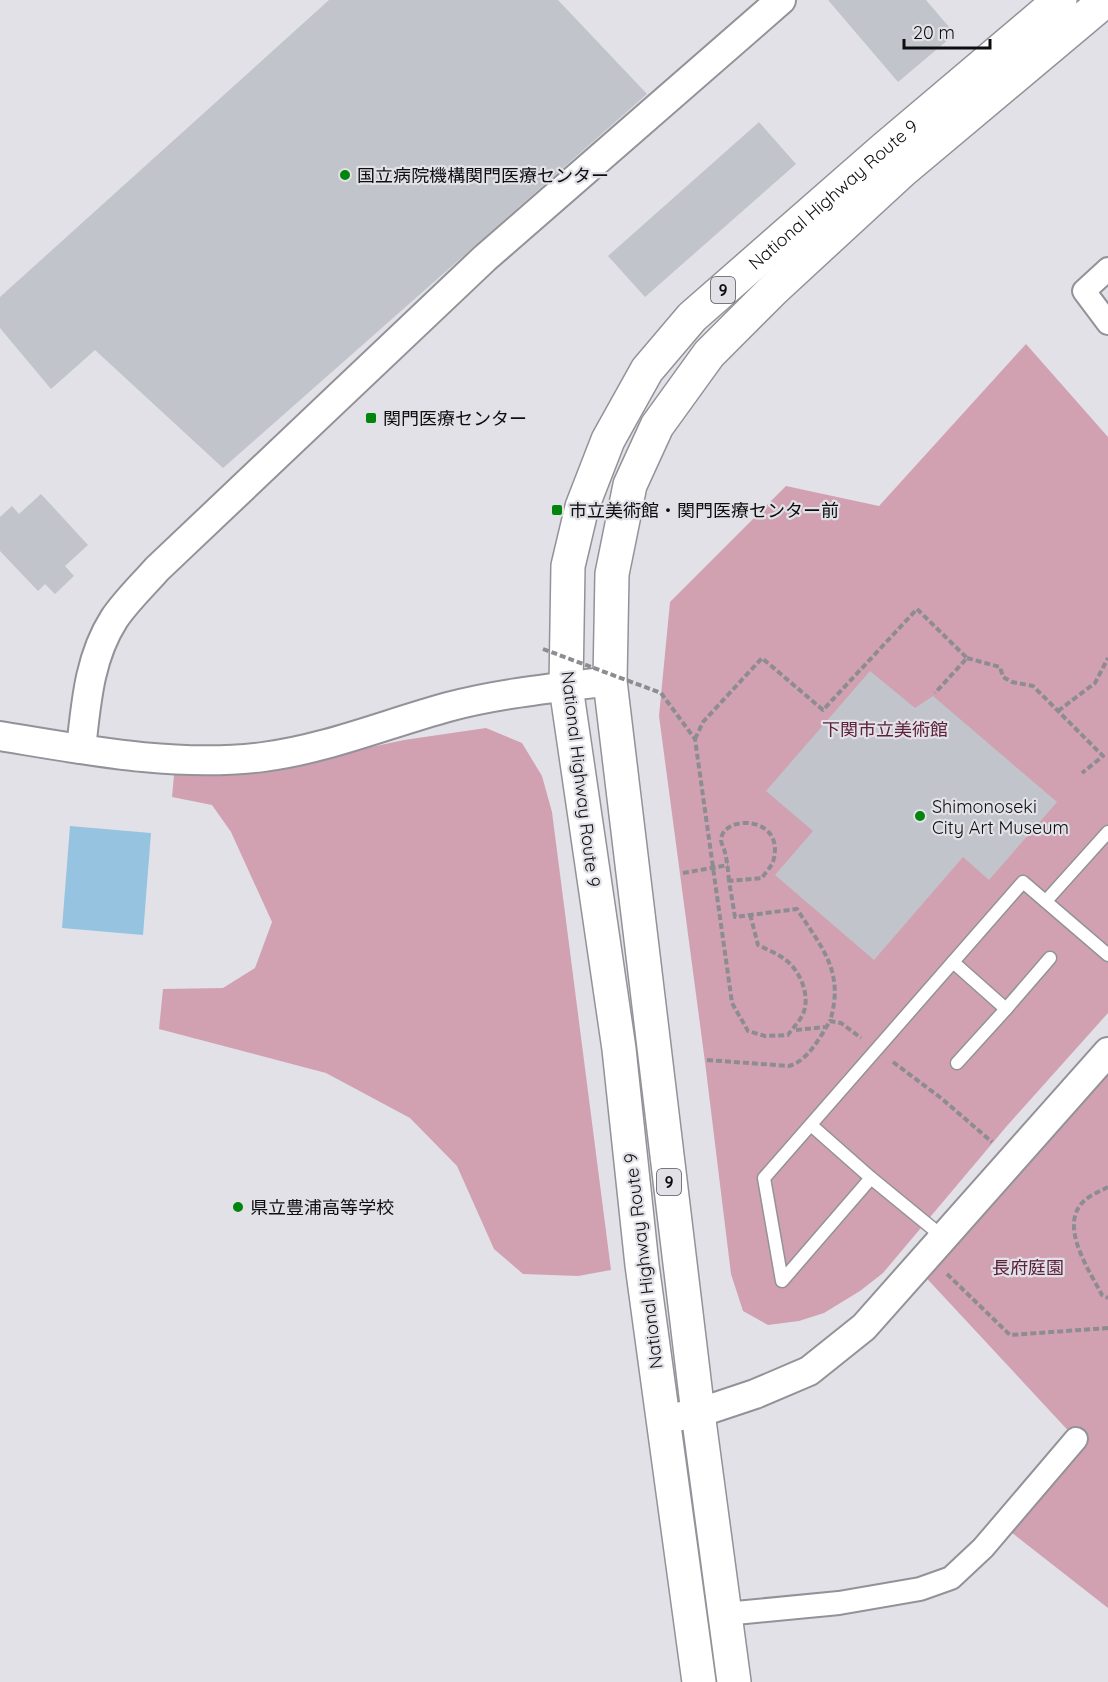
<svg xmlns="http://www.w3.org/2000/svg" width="1108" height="1682" font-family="Quicksand,'Noto Sans JP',sans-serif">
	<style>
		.green { fill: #d1a1b2 }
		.water { fill: #96c4e0 }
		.building { fill: #c1c4ca }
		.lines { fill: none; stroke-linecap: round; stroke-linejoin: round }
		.service-casing { stroke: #939298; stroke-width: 15 }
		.minor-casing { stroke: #939298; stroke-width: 26 }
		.tertiary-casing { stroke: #939298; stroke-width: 32 }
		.trunk-casing { stroke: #939298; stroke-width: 36 }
		.path { stroke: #8d8c91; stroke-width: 4; stroke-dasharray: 6 3; stroke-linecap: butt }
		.service { stroke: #fff; stroke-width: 12 }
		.minor { stroke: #fff; stroke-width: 22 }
		.tertiary { stroke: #fff; stroke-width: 28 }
		.trunk { stroke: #fff; stroke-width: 33 }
		.path-bridge { stroke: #8d8c91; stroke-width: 4; stroke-dasharray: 6 3; stroke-linecap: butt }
		.poi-dot { fill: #00860d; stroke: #e2e1e7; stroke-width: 2 }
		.labels { text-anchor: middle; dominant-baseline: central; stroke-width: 4.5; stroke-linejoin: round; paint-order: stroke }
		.shield { fill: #e2e1e7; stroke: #4e4d50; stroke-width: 1.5 }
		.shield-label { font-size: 16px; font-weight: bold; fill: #0e0e10 }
		.poi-label { font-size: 18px; fill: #0e0e10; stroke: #e2e1e7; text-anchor: start }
		.street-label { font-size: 18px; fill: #0e0e10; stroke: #e2e1e7 }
		.park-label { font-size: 18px; fill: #5d213b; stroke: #e2e1e7 }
	</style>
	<rect width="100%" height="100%" fill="#e2e1e7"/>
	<g class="green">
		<polygon points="1026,344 1108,437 1108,1013 1006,1127 883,1273 860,1291 824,1313 799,1321 768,1325 743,1311 731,1274 705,1062 659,716 670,602 786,486 879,506"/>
		<polygon points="486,728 522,743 542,776 552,812 611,1270 578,1276 523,1274 494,1249 457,1166 410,1118 326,1073 159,1029 163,989 223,988 255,968 272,922 231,832 212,805 172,797 174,775 302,762 404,740"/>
		<polygon points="1108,1057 1108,1608 1002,1525 1076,1439 918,1269"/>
	</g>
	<polygon class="water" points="70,826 151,833 143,935 62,928"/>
	<g class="building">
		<polygon points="329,0 558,0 647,94 223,468 95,350 51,389 0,328 0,297"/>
		<polygon points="828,0 926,0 955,34 898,82"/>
		<polygon points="759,122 796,164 645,297 608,256"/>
		<polygon points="41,494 88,545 65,566 74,576 55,594 45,584 38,591 0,551 0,517 12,506 19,514"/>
		<polygon points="870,671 915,708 933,696 1057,802 989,880 963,857 874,960 775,875 813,831 766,791"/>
	</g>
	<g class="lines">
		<defs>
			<g id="service">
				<polyline points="1046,901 1108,832"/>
				<polyline points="953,962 1006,1009 1050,958"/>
				<polyline points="957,1063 1006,1009"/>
				<polyline points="811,1125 871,1178 782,1281 764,1178 1023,882 1108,955"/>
				<polyline points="871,1178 943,1237"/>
			</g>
			<g id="minor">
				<polyline points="1108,269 1084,291 1108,323"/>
				<polyline points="725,1614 839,1603 920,1589 951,1578 983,1548 1076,1439"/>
			</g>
			<g id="tertiary">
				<path d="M0,736c85,14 176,32 263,21 63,-8 123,-33 185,-50 52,-14 108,-19 162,-26"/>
				<path d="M81,749c5,-45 8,-91 33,-130 12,-18 29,-34 43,-50l328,-311 296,-258"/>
				<polyline points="676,1417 698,1413 755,1394 809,1371 864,1327 1108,1052"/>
			</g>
			<g id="trunk">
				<path id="s1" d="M699,1682l-57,-417 -23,-216 -53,-362 2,-121 14,-59 26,-67 39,-70 45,-53 192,-168 176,-149"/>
				<polyline points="734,1682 698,1413 610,681 612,574 630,485 657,426 709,354 774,289 902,171 1106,0"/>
			</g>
		</defs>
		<use href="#service" class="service-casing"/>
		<use href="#minor" class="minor-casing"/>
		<use href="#tertiary" class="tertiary-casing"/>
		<use href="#trunk" class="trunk-casing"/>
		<g class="path">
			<polyline points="967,658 1000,667 1003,677 1012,682 1033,686 1103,756 1082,773"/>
			<path d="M661,693l34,46 37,264 16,28 17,5 23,-1c4,-6 10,-12 14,-19 10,-19 -2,-47 -19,-58 -7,-5 -17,-9 -25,-13l-8,-31"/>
			<polyline points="1058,711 1095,683 1108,658"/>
			<polyline points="695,739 703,722 762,658 823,710 917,609 967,658 935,693"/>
			<polyline points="683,873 728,865"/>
			<path d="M729,881c-1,-11 -2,-22 -5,-32 -1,-3 -3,-6 -3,-9 1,-26 66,-25 52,22 -2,5 -8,11 -11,16l-33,3 6,36 62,-8c25,39 48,63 33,112"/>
			<polyline points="796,1030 825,1027"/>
			<path d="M707,1060l82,6c19,-5 31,-29 41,-45l11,2 20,15"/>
			<polyline points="893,1062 941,1098 992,1142"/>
			<path d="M1108,1187c-7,4 -18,8 -24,14 -26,24 5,69 18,94l6,3"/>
			<polyline points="947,1274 1010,1335 1108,1328"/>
		</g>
		<use href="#service" class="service"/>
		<use href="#minor" class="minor"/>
		<use href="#tertiary" class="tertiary"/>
		<use href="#trunk" class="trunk"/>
		<polyline class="path-bridge" points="543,649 661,693"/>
	</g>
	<g class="poi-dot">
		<circle cx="345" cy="175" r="6"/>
		<rect x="365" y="412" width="12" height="12" rx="3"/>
		<rect x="551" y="504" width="12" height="12" rx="3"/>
		<circle cx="920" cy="816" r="6"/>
		<circle cx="238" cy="1207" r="6"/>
	</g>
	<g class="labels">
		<g class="shield">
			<rect x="711" y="277" width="24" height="26" rx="4.5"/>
			<rect x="657" y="1169" width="24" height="26" rx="4.5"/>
		</g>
		<g class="shield-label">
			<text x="723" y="290">9</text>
			<text x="669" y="1182">9</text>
		</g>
		<g class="poi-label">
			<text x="357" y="175">国立病院機構関門医療センター</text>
			<text x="383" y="418">関門医療センター</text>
			<text x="569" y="510">市立美術館・関門医療センター前</text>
			<text x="932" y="806">Shimonoseki<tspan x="932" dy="21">City Art Museum</tspan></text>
			<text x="250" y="1207">県立豊浦高等学校</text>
		</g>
		<g class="street-label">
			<text stroke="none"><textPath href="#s1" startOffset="1594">National Highway Route 9</textPath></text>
			<text transform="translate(581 779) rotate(83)">National Highway Route 9</text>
			<text transform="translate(643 1261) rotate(-97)">National Highway Route 9</text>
		</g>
		<g class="park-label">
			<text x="885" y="729">下関市立美術館</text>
			<text x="1028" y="1267">長府庭園</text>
		</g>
	</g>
	<path d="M904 39v9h86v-9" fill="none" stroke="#0e0e10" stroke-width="3"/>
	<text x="913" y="39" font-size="18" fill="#0e0e10" stroke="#e2e1e7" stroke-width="4.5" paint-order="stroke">20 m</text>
</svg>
